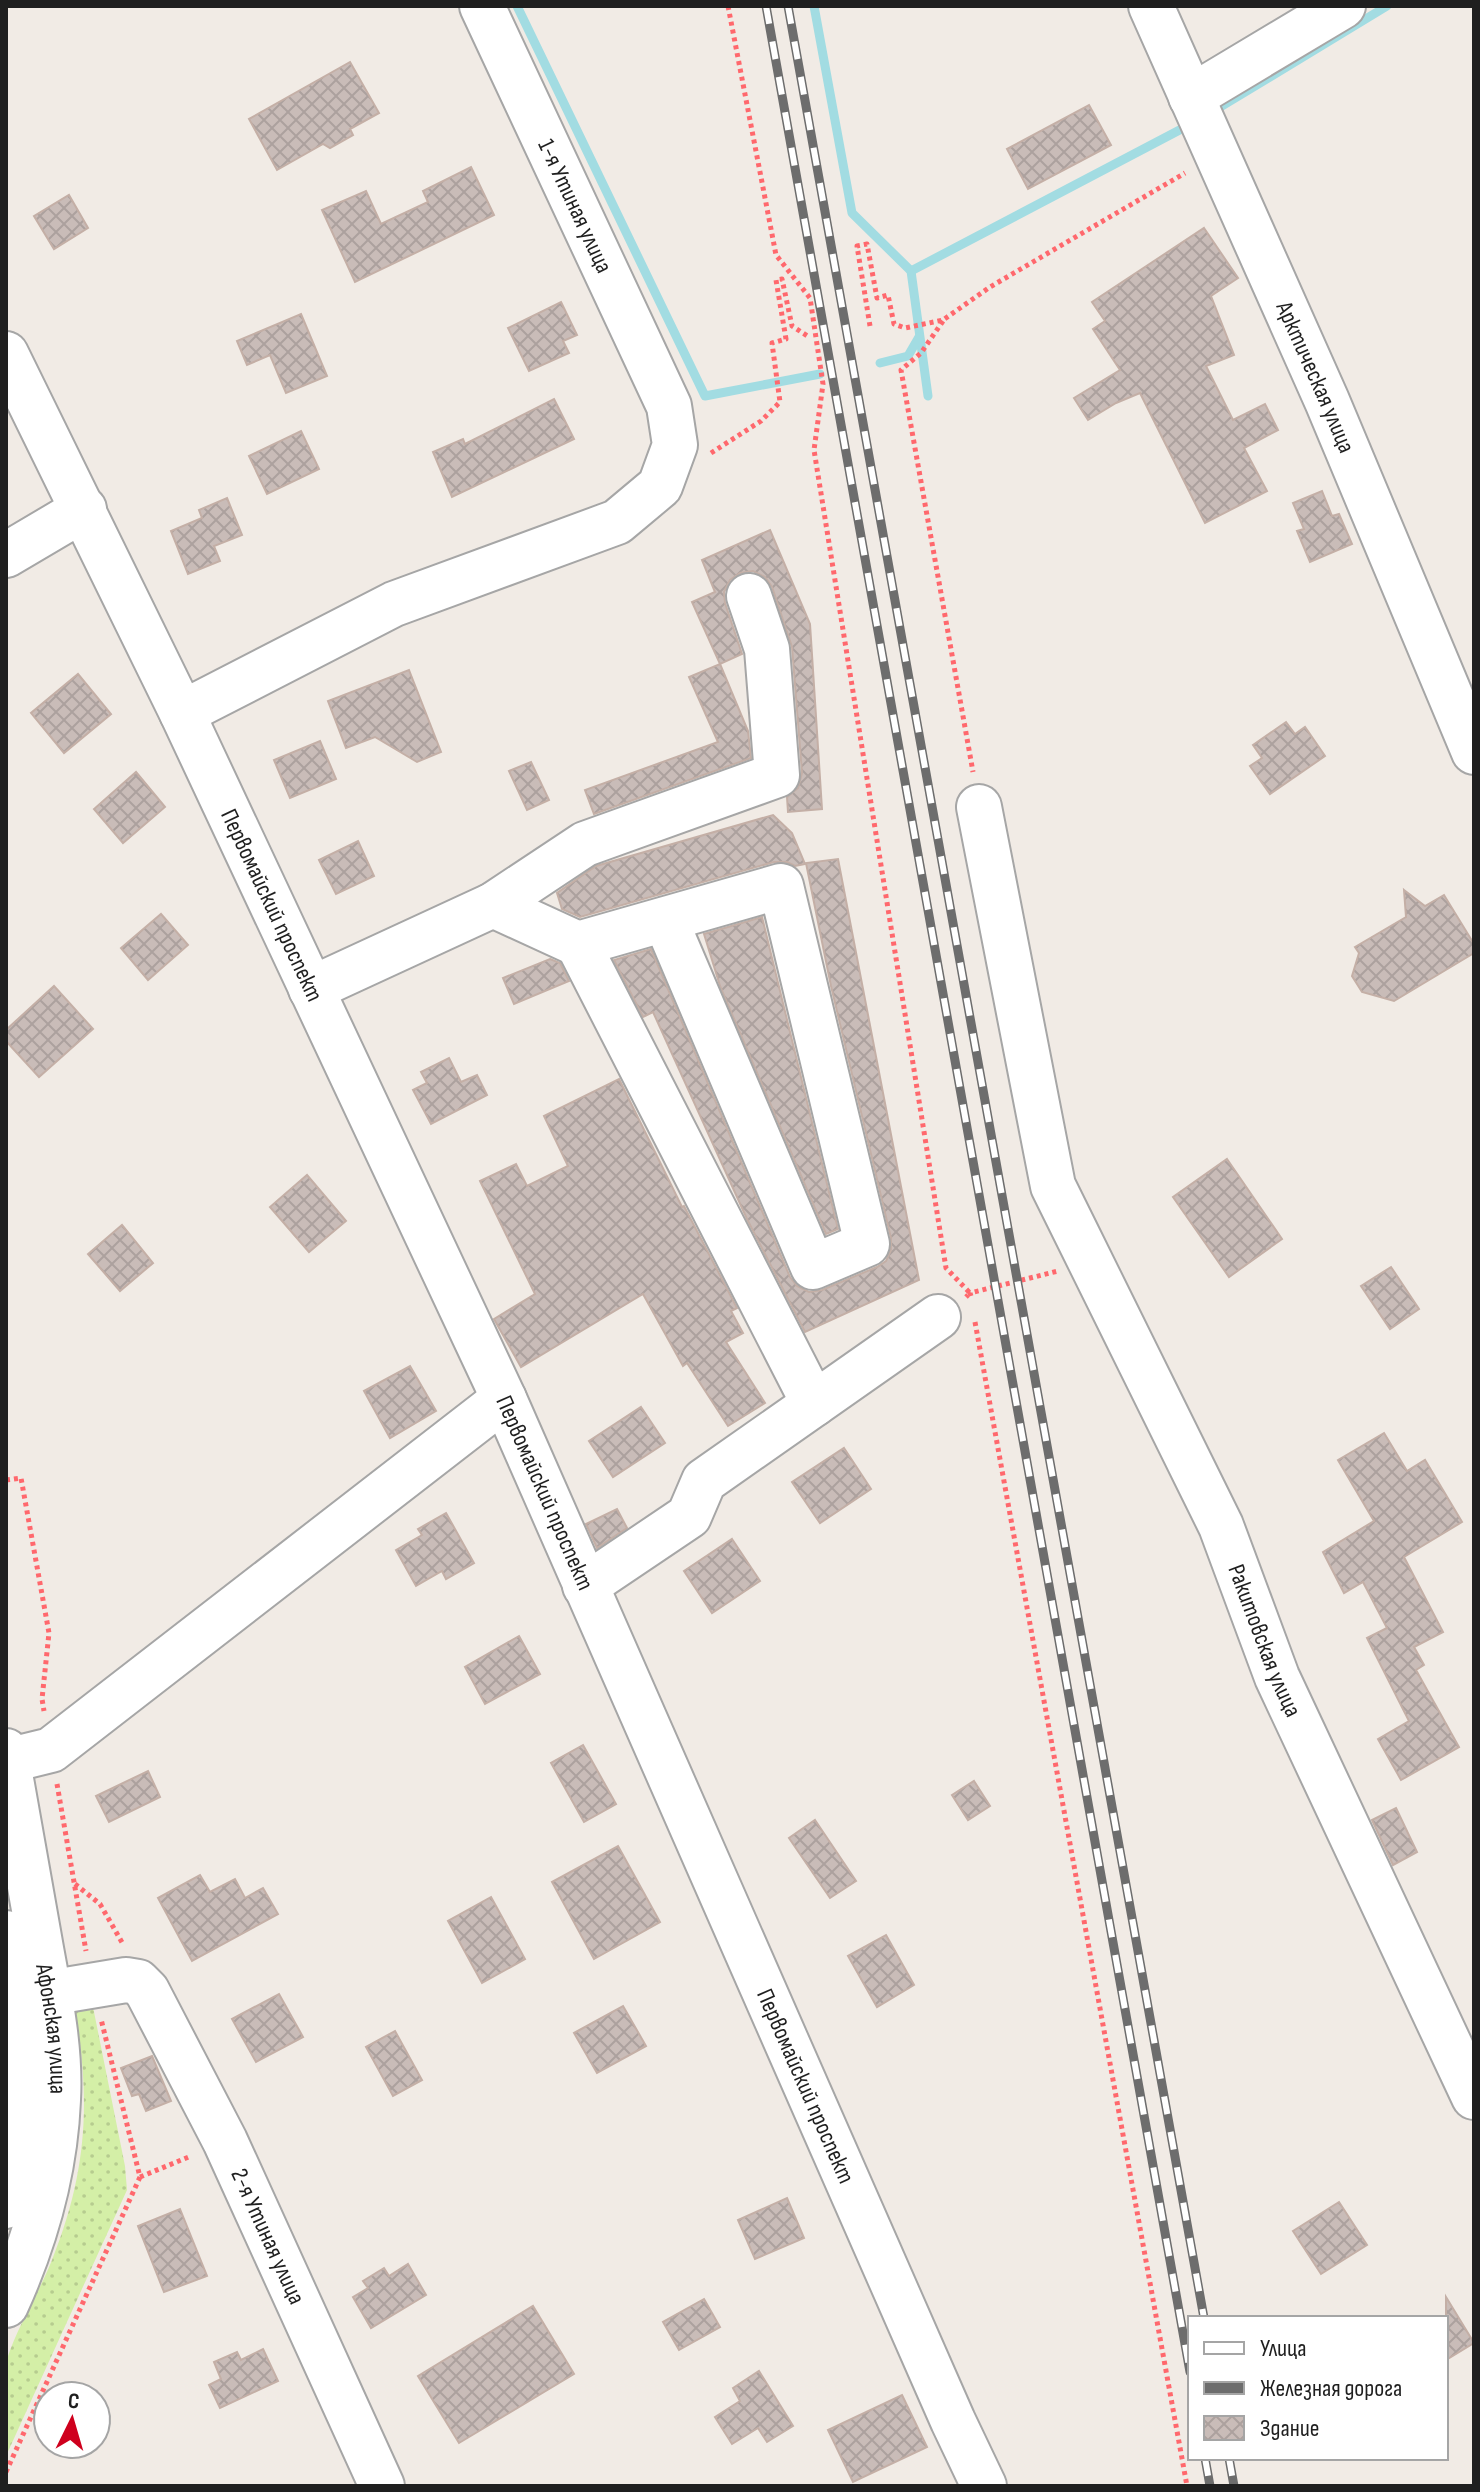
<svg xmlns="http://www.w3.org/2000/svg" width="1480" height="2492" font-family="'Sofia Sans Condensed',sans-serif">
	<style>
		.grass { fill: url(#grass-dots) }
		.lines { fill: none; stroke-linecap: round; stroke-linejoin: round }
		.stream { stroke: #a2dce2; stroke-width: 9 }
		.building { fill: url(#building-cross-hatch); stroke: #c4afa6; stroke-width: 2 }
		.minor-casing { stroke: #a6a6a6; stroke-width: 48 }
		.path { stroke: #ff686d; stroke-width: 5; stroke-dasharray: 4 4; stroke-linecap: butt }
		.minor { stroke: #fff; stroke-width: 44 }
		.rail-casing { stroke: #6d6d6d; stroke-width: 9 }
		.rail { stroke: #fff; stroke-width: 6; stroke-dasharray: 18; stroke-linecap: butt }
		.labels { text-anchor: middle; dominant-baseline: central; stroke-width: 8; stroke-linejoin: round; paint-order: stroke }
		.street-label { font-size: 24px; fill: #1f1f1f; stroke: #fff }
	</style>
	<defs>
		<pattern id="grass-dots" width="8" height="8" patternUnits="userSpaceOnUse" patternTransform="scale(2)"><rect width="8" height="8" fill="#d4efa7"/><path d="M2 2h.1M6 6h.1" fill="none" stroke="#b6cc8f" stroke-width="1.8" stroke-linecap="round"/></pattern>
		<pattern id="building-cross-hatch" width="8" height="8" patternUnits="userSpaceOnUse" patternTransform="scale(2)"><rect width="8" height="8" fill="#c9bcb8"/><path d="M0 0l8 8M0 8l8-8" fill="none" stroke="#aca19e"/></pattern>
	</defs>
	<rect width="100%" height="100%" fill="#f1ebe5"/>
	<path class="grass" d="M91,1997l34,169 2,24 -121,266c0,-22 -5,-79 1,-97 11,-34 32,-66 45,-99 35,-87 39,-159 23,-250z"/>
	<g class="lines">
		<g class="stream">
			<polyline points="517,6 705,396 820,374"/>
			<polyline points="814,6 852,213 911,271 928,396"/>
			<polyline points="1217,109 1387,6"/>
			<polyline points="911,271 1191,124"/>
			<polyline points="880,363 908,356 919,337"/>
		</g>
	</g>
	<g class="building">
		<polygon points="350,62 379,113 350,129 353,135 330,148 323,144 277,170 249,119"/>
		<polygon points="1089,105 1111,145 1028,189 1007,149"/>
		<polygon points="471,167 494,215 355,282 322,210 366,191 381,224 428,202 423,191"/>
		<polygon points="69,195 88,228 54,249 34,216"/>
		<polygon points="1204,228 1238,278 1211,296 1234,355 1206,366 1233,420 1265,404 1278,430 1244,448 1267,491 1205,523 1140,393 1116,403 1088,420 1074,398 1120,370 1093,329 1105,321 1092,302"/>
		<polygon points="561,302 577,335 563,341 569,353 529,371 508,328"/>
		<polygon points="301,314 327,376 286,393 270,355 247,365 237,341"/>
		<polygon points="554,399 574,439 452,497 433,452 463,439 465,444"/>
		<polygon points="301,431 319,469 267,494 249,456"/>
		<polygon points="1322,491 1332,516 1339,514 1352,544 1310,562 1297,531 1304,529 1293,503"/>
		<polygon points="227,498 242,535 214,546 220,561 188,574 171,531 202,518 199,510"/>
		<polygon points="770,530 810,624 822,809 788,812 787,797 798,788 802,773 792,647 772,587 765,577 753,571 740,573 730,580 724,592 725,603 742,654 720,664 692,602 715,592 702,560"/>
		<polygon points="720,664 748,731 751,758 594,814 585,790 718,742 689,677"/>
		<polygon points="409,670 441,752 417,762 375,737 346,748 328,701"/>
		<polygon points="78,674 111,714 64,753 31,713"/>
		<polygon points="1286,722 1295,734 1305,727 1325,756 1270,794 1250,766 1262,758 1253,745"/>
		<polygon points="320,741 336,779 290,798 274,760"/>
		<polygon points="531,762 549,800 527,810 509,771"/>
		<polygon points="136,772 165,807 123,843 94,809"/>
		<polygon points="773,815 792,833 805,864 795,866 787,862 774,862 580,917 562,909 557,893 596,866"/>
		<polygon points="358,841 374,876 336,894 319,860"/>
		<polygon points="838,859 919,1280 805,1332 747,1219 653,1012 643,1017 614,960 651,949 790,1277 797,1286 809,1292 822,1290 877,1267 886,1261 891,1250 891,1238 831,986 806,863"/>
		<polygon points="1404,890 1425,906 1444,895 1474,944 1474,953 1394,1001 1362,992 1352,976 1359,953 1355,947 1406,917"/>
		<polygon points="161,914 188,945 148,980 121,948"/>
		<polygon points="762,917 838,1229 826,1234 720,986 704,934"/>
		<polygon points="550,959 560,963 569,981 514,1004 503,978"/>
		<polygon points="54,986 93,1029 39,1077 6,1041 6,1030"/>
		<polygon points="449,1058 461,1082 477,1075 487,1095 431,1124 413,1090 427,1083 421,1072"/>
		<polygon points="619,1079 682,1207 684,1206 737,1308 731,1311 743,1333 726,1342 765,1403 728,1426 687,1363 683,1366 643,1294 521,1367 494,1319 535,1294 480,1181 516,1164 527,1186 568,1166 544,1116"/>
		<polygon points="1227,1159 1282,1239 1229,1277 1173,1197"/>
		<polygon points="307,1175 346,1221 309,1252 270,1207"/>
		<polygon points="122,1225 153,1263 120,1291 88,1254"/>
		<polygon points="1391,1267 1419,1309 1390,1329 1361,1286"/>
		<polygon points="410,1366 436,1411 390,1438 364,1391"/>
		<polygon points="641,1407 665,1443 613,1477 589,1441"/>
		<polygon points="1384,1433 1407,1471 1425,1460 1462,1522 1404,1557 1443,1632 1414,1647 1424,1665 1416,1670 1459,1747 1401,1780 1378,1739 1409,1721 1367,1638 1387,1628 1363,1582 1344,1593 1323,1552 1374,1521 1338,1460"/>
		<polygon points="844,1448 871,1489 820,1523 792,1482"/>
		<polygon points="617,1509 627,1528 597,1548 586,1524"/>
		<polygon points="446,1513 474,1563 446,1579 442,1571 416,1586 396,1550 422,1535 418,1529"/>
		<polygon points="732,1539 760,1581 712,1613 684,1571"/>
		<polygon points="519,1636 540,1674 485,1704 465,1667"/>
		<polygon points="583,1745 616,1804 584,1822 551,1763"/>
		<polygon points="148,1771 160,1797 109,1822 96,1796"/>
		<polygon points="974,1781 990,1806 968,1820 952,1795"/>
		<polygon points="1396,1808 1417,1852 1393,1865 1372,1820"/>
		<polygon points="815,1820 856,1881 830,1898 789,1838"/>
		<polygon points="618,1846 660,1922 594,1959 552,1882"/>
		<polygon points="200,1875 210,1892 235,1879 245,1898 263,1888 278,1914 192,1961 158,1898"/>
		<polygon points="491,1897 525,1959 482,1983 448,1921"/>
		<polygon points="886,1935 914,1985 877,2007 848,1956"/>
		<polygon points="279,1994 303,2037 256,2062 232,2019"/>
		<polygon points="623,2006 646,2046 597,2073 574,2033"/>
		<polygon points="395,2031 422,2080 393,2096 366,2047"/>
		<polygon points="152,2056 171,2101 146,2111 139,2094 132,2096 121,2068"/>
		<polygon points="787,2198 804,2238 755,2259 738,2220"/>
		<polygon points="1339,2202 1367,2245 1321,2274 1293,2231"/>
		<polygon points="180,2209 207,2276 164,2292 138,2226"/>
		<polygon points="408,2264 426,2295 371,2328 353,2297 368,2288 363,2281 384,2268 389,2276"/>
		<polygon points="1446,2297 1474,2343 1446,2360"/>
		<polygon points="704,2299 720,2327 679,2350 663,2322"/>
		<polygon points="533,2306 574,2374 459,2443 418,2376"/>
		<polygon points="263,2349 278,2381 220,2408 209,2385 221,2379 214,2362 237,2352 241,2360"/>
		<polygon points="759,2371 793,2426 767,2442 758,2428 732,2444 715,2417 740,2401 733,2388"/>
		<polygon points="902,2395 927,2447 853,2482 828,2430"/>
	</g>
	<g class="lines">
		<defs>
			<g id="minor">
				<path id="s1" d="M1151,6l176,395 147,351"/>
				<polyline points="1191,97 1343,6"/>
				<path id="s2" d="M6,354l176,359 322,686 449,1022 31,65"/>
				<polyline points="6,555 84,509"/>
				<polyline points="182,713 394,604 617,522 660,486 675,445 669,406 482,6"/>
				<path id="s3" d="M979,807l74,379 168,340 56,151 197,420"/>
				<polyline points="493,905 578,944 781,886 867,1244 813,1267 665,919"/>
				<polyline points="578,944 814,1404"/>
				<polyline points="311,989 493,905 585,844 777,775 767,649 749,596"/>
				<polyline points="585,1586 689,1516 704,1481 938,1317"/>
				<path id="s4" d="M6,1751c11,64 23,128 34,192 9,51 21,104 18,157 -3,73 -22,139 -52,205"/>
				<polyline points="6,1761 51,1750 504,1399"/>
				<path d="M6,1933c16,91 29,183 0,273"/>
				<path id="s5" d="M18,1998l108,-18 12,2 9,9 78,150 157,345"/>
			</g>
		</defs>
		<use href="#minor" class="minor-casing"/>
		<g class="path">
			<polyline points="728,6 776,255 810,298 823,384 814,450 946,1268 970,1293 966,1297"/>
			<polyline points="943,321 921,353 901,370 973,772"/>
			<polyline points="870,326 857,246 867,244 877,298 888,295 894,324 905,328 943,320 990,287 1185,173"/>
			<polyline points="711,453 761,421 780,402 772,343 786,339 776,280 782,279 792,326 809,337"/>
			<polyline points="971,1296 970,1293 1058,1271"/>
			<polyline points="975,1322 1187,2486"/>
			<polyline points="6,1480 21,1478 49,1633 42,1699 44,1711"/>
			<polyline points="57,1784 86,1951"/>
			<polyline points="75,1884 100,1904 123,1944"/>
			<polyline points="140,2177 191,2156"/>
			<polyline points="6,2472 140,2177 101,2019"/>
		</g>
		<use href="#minor" class="minor"/>
		<defs>
			<g id="rail">
				<polyline points="766,6 1190,2372"/>
				<polyline points="788,6 1204,2318"/>
				<polyline points="1205,2458 1210,2486"/>
				<polyline points="1229,2458 1234,2486"/>
			</g>
		</defs>
		<use href="#rail" class="rail-casing"/>
		<use href="#rail" class="rail"/>
	</g>
	<g class="labels">
		<g class="street-label">
			<text transform="translate(575 206) rotate(65)">1-я Утиная улица</text>
			<text stroke="none"><textPath href="#s1" startOffset="406">Арктическая улица</textPath></text>
			<text stroke="none"><textPath href="#s2" startOffset="612">Первомайский проспект</textPath></text>
			<text stroke="none"><textPath href="#s2" startOffset="1260">Первомайский проспект</textPath></text>
			<text stroke="none"><textPath href="#s3" startOffset="888">Ракитовская улица</textPath></text>
			<text stroke="none"><textPath href="#s4" startOffset="282">Афонская улица</textPath></text>
			<text stroke="none"><textPath href="#s2" startOffset="1908">Первомайский проспект</textPath></text>
			<text stroke="none"><textPath href="#s5" startOffset="408">2-я Утиная улица</textPath></text>
		</g>
	</g>
	<rect width="1480" height="2492" fill="none" stroke="#1f1f1f" stroke-width="16"/>
	<rect x="1188" y="2316" width="260" height="144" fill="#ffffff" stroke="#a5a5a5" stroke-width="2"/>
	<rect x="1204" y="2342" width="40" height="12" fill="#ffffff" stroke="#a5a5a5" stroke-width="2"/>
	<text x="1260" y="2356" font-size="24" fill="#1f1f1f">Улица</text>
	<rect x="1204" y="2382" width="40" height="12" fill="#6d6d6d" stroke="#a5a5a5" stroke-width="2"/>
	<text x="1260" y="2396" font-size="24" fill="#1f1f1f">Железная дорога</text>
	<rect x="1204" y="2416" width="40" height="24" fill="url(#building-cross-hatch)" stroke="#a5a5a5" stroke-width="2"/>
	<text x="1260" y="2436" font-size="24" fill="#1f1f1f">Здание</text>
	<g transform="translate(72 2420) rotate(5)"><circle r="38" fill="#ffffff" stroke="#a5a5a5" stroke-width="2"/>
	<path d="M0-6L14 30L0 20L-14 30Z" fill="#cf001d"/>
	<text y="-12" font-size="22" font-weight="bold" text-anchor="middle" fill="#1f1f1f">С</text>
	</g>
</svg>
